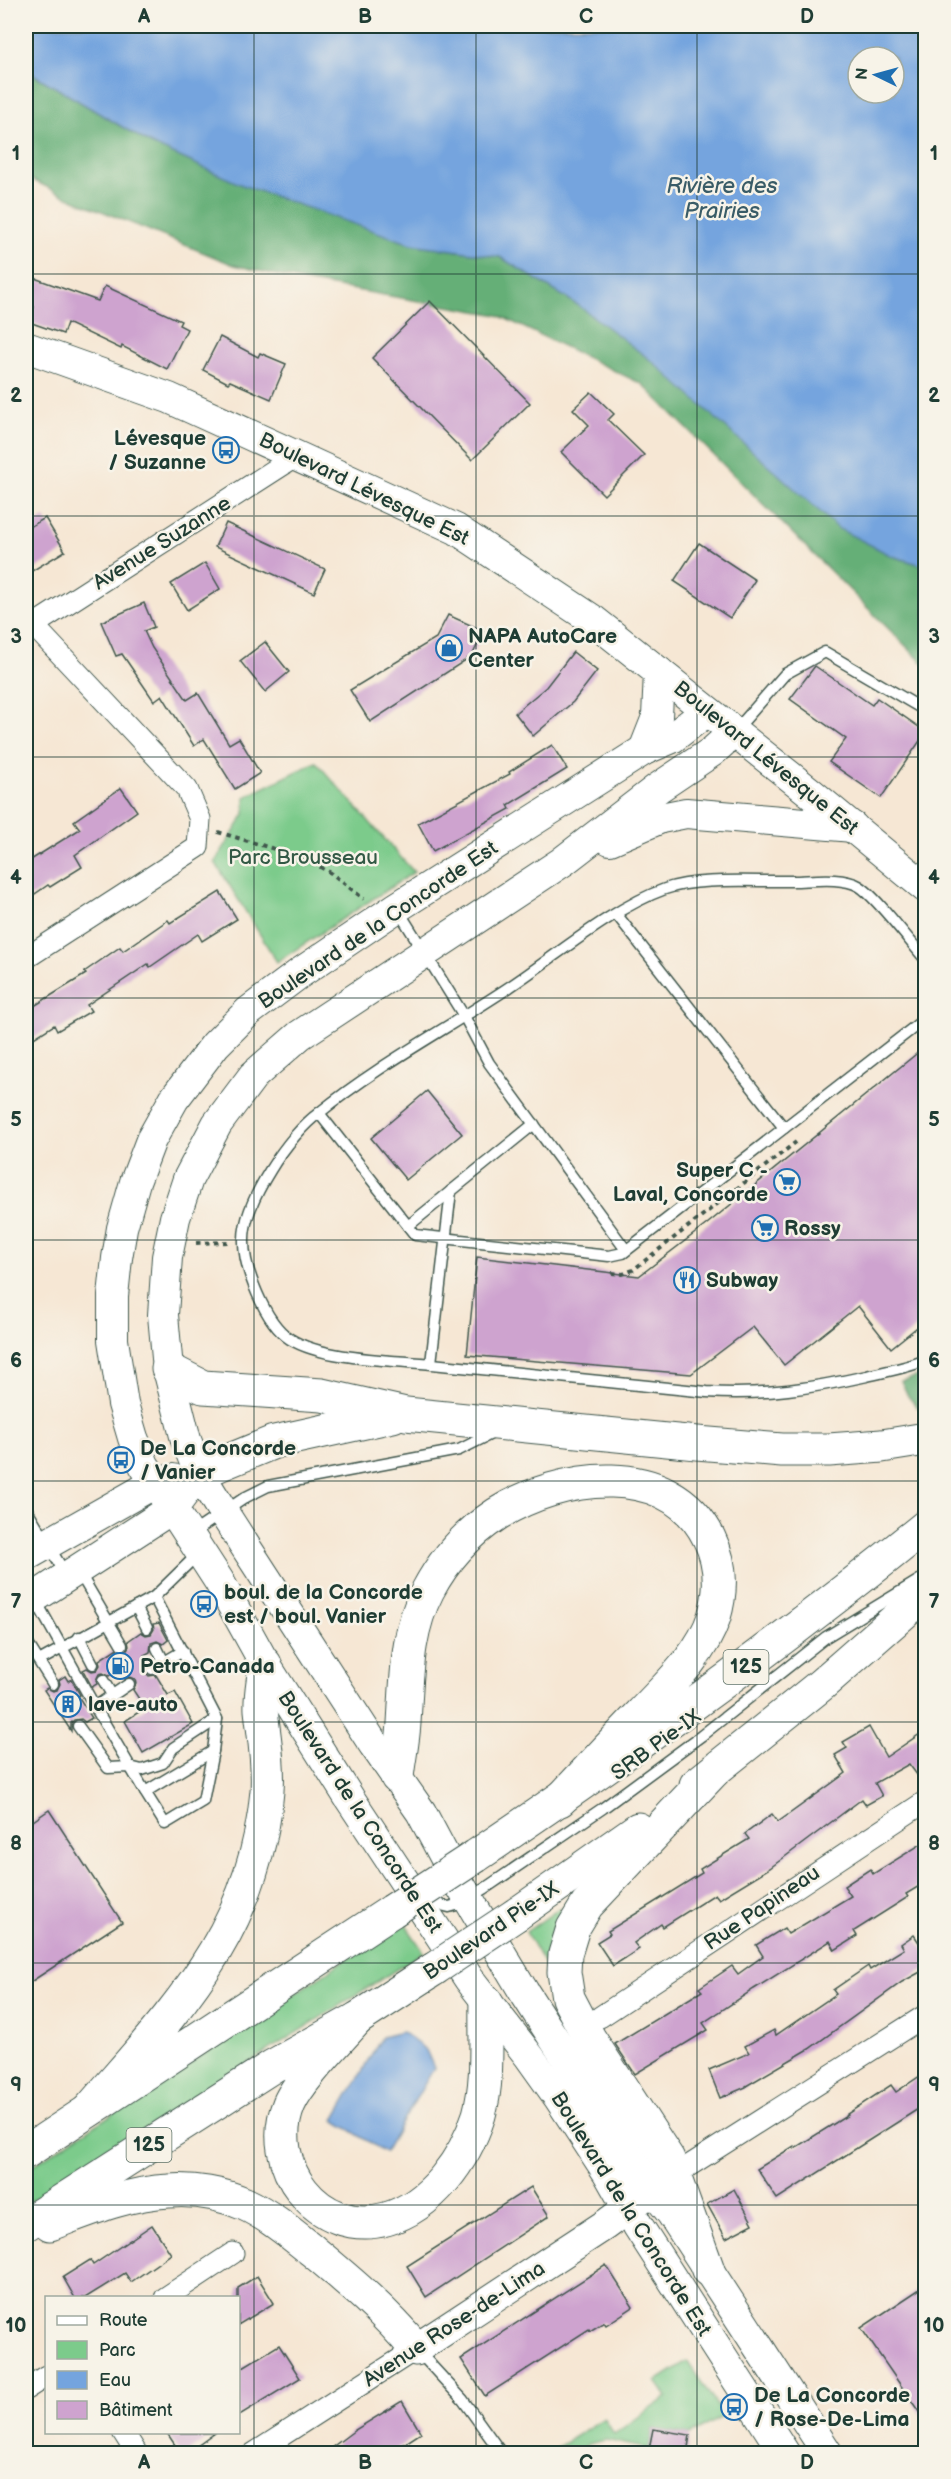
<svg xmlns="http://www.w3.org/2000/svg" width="951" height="2479" font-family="'Balsamiq Sans',sans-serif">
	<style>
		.green { fill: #7ccb8b; stroke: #4e8460; stroke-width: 1.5 }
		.forest { fill: #65af77; stroke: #427656; stroke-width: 1.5 }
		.water { fill: #74a4de; stroke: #4a7089; stroke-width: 1.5; fill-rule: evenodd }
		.building { fill: #cea3cf }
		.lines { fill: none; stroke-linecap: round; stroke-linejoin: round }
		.lane-casing { stroke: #3f564c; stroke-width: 13 }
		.street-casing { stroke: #3f564c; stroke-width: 23 }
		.secondary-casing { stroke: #3f564c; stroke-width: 32 }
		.highway-casing { stroke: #3f564c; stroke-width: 35 }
		.path { stroke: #3f564c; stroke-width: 4; stroke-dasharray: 4.5 4.5; stroke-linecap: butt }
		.lane { stroke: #fff; stroke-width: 10 }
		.street { stroke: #fff; stroke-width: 21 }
		.secondary { stroke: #fff; stroke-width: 30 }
		.highway { stroke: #fff; stroke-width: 33 }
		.highway-bridge-casing { stroke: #3f564c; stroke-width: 35; stroke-linecap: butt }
		.highway-bridge { stroke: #fff; stroke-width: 33 }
		.grid { fill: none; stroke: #1f3d34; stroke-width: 1.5; stroke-opacity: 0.55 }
		.labels { text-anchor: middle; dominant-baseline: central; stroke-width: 5; stroke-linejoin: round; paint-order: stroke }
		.shield { fill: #f7f3e8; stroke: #60746a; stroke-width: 1.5 }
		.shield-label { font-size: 20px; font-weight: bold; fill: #1f3d34 }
		.poi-label { font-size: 21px; font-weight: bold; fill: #1f3d34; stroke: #f7f3e8; text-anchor: start }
		.street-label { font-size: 21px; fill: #1f3d34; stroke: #f7f3e8 }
		.park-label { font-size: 21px; fill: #325945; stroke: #f7f3e8 }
		.water-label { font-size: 22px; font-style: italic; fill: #395c67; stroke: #f7f3e8 }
		.neatline { fill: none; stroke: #1f3d34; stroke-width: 2 }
		.grid-label { font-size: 20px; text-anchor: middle; font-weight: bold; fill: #1f3d34 }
	</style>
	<rect width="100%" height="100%" fill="#f7f3e8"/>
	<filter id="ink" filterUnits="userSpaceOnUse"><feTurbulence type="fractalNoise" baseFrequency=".0167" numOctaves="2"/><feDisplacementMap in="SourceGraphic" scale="12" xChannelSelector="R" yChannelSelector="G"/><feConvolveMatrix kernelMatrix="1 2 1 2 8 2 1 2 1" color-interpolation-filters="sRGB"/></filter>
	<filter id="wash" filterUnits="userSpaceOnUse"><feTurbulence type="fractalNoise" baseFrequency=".008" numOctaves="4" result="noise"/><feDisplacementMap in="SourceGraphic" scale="24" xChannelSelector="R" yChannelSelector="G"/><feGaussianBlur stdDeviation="1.35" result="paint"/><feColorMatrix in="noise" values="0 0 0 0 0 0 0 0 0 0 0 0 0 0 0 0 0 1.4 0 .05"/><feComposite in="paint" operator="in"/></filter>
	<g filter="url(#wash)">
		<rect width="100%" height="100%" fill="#f6e7d4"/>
		<g class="green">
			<polygon points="316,762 414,872 277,962 215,862 245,814 245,797"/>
			<polygon points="560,1908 568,1918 552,1978 526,1932"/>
			<polygon points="403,1921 424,1952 26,2204 26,2170 197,2059"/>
			<polygon points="687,2361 724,2416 690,2435 653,2429 649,2449 606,2440 588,2444 576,2453 547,2454 604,2418 614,2434 667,2397 656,2381"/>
		</g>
		<g class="forest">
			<polygon points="26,70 151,144 411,244 500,257 578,305 653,362 892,556 925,566 925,665 642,384 498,315 304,281 234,265 72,199 26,177"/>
			<polygon points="925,1374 926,1374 925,1409 917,1407 908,1396 901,1381"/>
		</g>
		<g class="water">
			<path d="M26,26h899v540l-33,-10 -53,-27 -186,-167 -75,-57 -78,-48 -89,-13 -169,-59 -91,-41 -125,-74zM858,57h36v36h-36z"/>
			<polygon points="402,2032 426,2050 434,2068 385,2152 334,2120 382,2037"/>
		</g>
		<g id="blocks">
			<g class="building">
				<polygon points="26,275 98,301 105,286 181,321 179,325 187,329 167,369 122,346 121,349 67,323 63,334 29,322 34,307 26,304"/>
				<polygon points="430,301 530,403 472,460 372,358"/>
				<polygon points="220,337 258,357 260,353 286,364 271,399 230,381 228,383 203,370"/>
				<polygon points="591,392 614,414 608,420 644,455 604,495 561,452 589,425 573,409"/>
				<polygon points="45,518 65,551 32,571 26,560 26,529"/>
				<polygon points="226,523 325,569 314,593 215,547"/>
				<polygon points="699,543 755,580 730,618 674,581"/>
				<polygon points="205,563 220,589 187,610 171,584"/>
				<polygon points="144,603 154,627 144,631 152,648 187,700 198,693 229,744 239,738 260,773 235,789 204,739 194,746 162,695 154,701 122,654 116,656 101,622"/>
				<polygon points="448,615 484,631 472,656 370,722 350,690 436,638"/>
				<polygon points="265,642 289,672 265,692 240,661"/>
				<polygon points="573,652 597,671 573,702 533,736 515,713 546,687"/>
				<polygon points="815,666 872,705 877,698 926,732 881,798 829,762 846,739 790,699"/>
				<polygon points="552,745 567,769 508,805 510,809 433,851 418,823 510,774 509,772"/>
				<polygon points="121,788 137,811 75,855 82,867 50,887 48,885 26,900 26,863 80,829 74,821"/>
				<polygon points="220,892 237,919 202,941 198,934 150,967 148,964 87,1005 91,1011 57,1031 54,1025 26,1043 26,1011 86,974 84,972 120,947 123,951 168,920 170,923"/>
				<polygon points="926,1046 926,1320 891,1348 858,1306 784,1365 753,1327 691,1374 467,1355 477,1257 639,1276 707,1224"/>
				<polygon points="427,1091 462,1134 406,1180 371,1138"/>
				<polygon points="159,1623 168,1640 163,1644 157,1641 151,1643 150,1652 144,1655 148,1662 145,1666 145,1672 149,1676 156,1675 168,1695 175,1692 193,1724 143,1753 125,1721 145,1708 133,1690 136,1684 135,1679 129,1677 125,1678 119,1669 109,1676 103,1673 99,1674 96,1680 97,1684 92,1687 83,1670 87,1668 92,1671 97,1670 100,1665 99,1660 116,1649 121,1652 126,1651 129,1646 128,1641 141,1632 146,1635 151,1634 154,1629 153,1624"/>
				<polygon points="65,1676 68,1681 71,1679 80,1695 78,1696 92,1718 85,1722 81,1719 74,1720 71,1723 71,1731 44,1690 47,1688 53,1691 57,1690 60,1684 59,1680"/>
				<polygon points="869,1727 886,1757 926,1730 926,1787 909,1764 875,1783 882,1796 866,1805 862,1799 770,1868 719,1899 715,1894 663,1927 661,1924 634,1943 639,1949 613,1966 597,1942 610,1934 608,1931 702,1873 700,1869 749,1839 745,1834 772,1814 778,1822 846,1773 835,1755 847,1748 843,1742"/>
				<polygon points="49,1810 122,1922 26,1985 26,1826"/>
				<polygon points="926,1841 926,1882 906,1894 908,1897 854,1931 857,1936 835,1950 830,1941 754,1989 703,2023 708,2030 635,2074 615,2044 702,1991 699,1988 732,1966 738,1974 763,1956 756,1945 784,1928 788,1934 851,1896 844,1886 870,1869 873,1874"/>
				<polygon points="914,1935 926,1953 926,1969 902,1982 809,2049 746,2086 746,2087 720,2098 709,2070 749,2053 745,2046 774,2030 776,2035 836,1994 833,1990 868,1966 870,1970 904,1949 901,1944"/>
				<polygon points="926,2072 926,2104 777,2199 757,2169 794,2146 795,2148 848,2115 847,2114 891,2085 896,2092"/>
				<polygon points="531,2187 549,2216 426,2297 407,2266"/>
				<polygon points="734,2189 753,2224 726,2238 707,2204"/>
				<polygon points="152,2225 171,2254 131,2282 125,2273 85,2298 75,2298 63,2277 90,2260 93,2265"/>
				<polygon points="606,2265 633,2307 606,2325 604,2322 590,2331 589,2329 485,2396 461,2359"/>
				<polygon points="257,2276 274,2303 238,2325 238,2288"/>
				<polygon points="926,2285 926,2422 861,2328"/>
				<polygon points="279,2345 300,2378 238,2416 238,2370"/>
				<polygon points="402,2401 421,2433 389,2454 323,2454 355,2430"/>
				<polygon points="653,2429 690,2435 687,2454 648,2454"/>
				<polygon points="167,2433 215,2433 186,2454 181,2454"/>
			</g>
		</g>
	</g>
	<g filter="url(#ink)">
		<use href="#blocks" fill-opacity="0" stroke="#3f564c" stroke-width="1.5"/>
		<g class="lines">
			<defs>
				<g id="lane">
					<polyline points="736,730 785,674 825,652 926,711"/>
					<polyline points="398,910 464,1016 489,1063 626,1250"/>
					<polyline points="617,915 784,1128"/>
					<path d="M319,1113c-30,21 -75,89 -75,126 -1,28 21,84 46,100 34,21 102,21 142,25 92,9 183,19 275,28 56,4 106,-4 160,-16 20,-5 40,-8 59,-16"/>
					<path d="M534,1124l-126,102 -89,-113c59,-48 126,-83 189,-125 47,-31 104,-80 157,-99 34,-12 90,-7 127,-8 19,0 49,-5 67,5 16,9 52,57 67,74"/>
					<polyline points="408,1226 415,1235 609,1256 623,1253 926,1018"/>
					<polyline points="431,1363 451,1191"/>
					<polyline points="26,1508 66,1575"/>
					<polyline points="191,1534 246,1497 268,1486 459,1450 495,1432"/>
					<polyline points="79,1572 122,1645"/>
					<polyline points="154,1597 198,1554"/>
					<polyline points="35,1599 95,1707 145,1792 213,1751"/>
					<polyline points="136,1607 147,1628"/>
					<polyline points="79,1637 93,1664"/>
					<polyline points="26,1641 53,1684"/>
					<polyline points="157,1648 164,1662"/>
					<polyline points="39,1661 154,1597 217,1719 213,1751 203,1801 165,1824 145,1792"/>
					<polyline points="152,1669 183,1651"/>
					<polyline points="103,1680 112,1695"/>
					<polyline points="95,1707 129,1684"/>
					<polyline points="78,1726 108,1768 130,1767 142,1770 163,1763 173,1748 217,1719"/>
					<polyline points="428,1892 441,1905 449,1907 460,1904 484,1889 603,1808 701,1736 826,1637 926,1576"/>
					<polyline points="418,2351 463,2400 502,2454"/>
				</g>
				<g id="street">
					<polyline points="26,630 298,455"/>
					<polyline points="26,958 198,847 200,819 187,789 33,625"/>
					<polyline points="600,2017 926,1801"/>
					<polyline points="665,2181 926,2015"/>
					<polyline points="165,2298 233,2253"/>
					<polyline points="26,2389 46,2376"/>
					<polyline points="123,2432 137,2454"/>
					<polyline points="253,2454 416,2349"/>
				</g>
				<g id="secondary">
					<polyline points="26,347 169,398 456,529 593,620 811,793 926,888"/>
					<polyline points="707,711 672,738 644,750 396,908 300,973 248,1012 215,1045 174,1099 151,1140 135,1182 122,1228 117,1258 113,1296 113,1340 123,1404 133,1438 144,1465 219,1581 265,1664 350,1799 469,1979 529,2056 559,2098 608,2173 638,2226 785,2454"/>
					<polyline points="734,732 713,751 658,788 562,862 300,1035 253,1076 217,1124 188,1179 175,1218 167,1257 163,1315 168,1369 186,1440 199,1473 223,1512 374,1745 421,1812 456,1878 524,1992 643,2177 672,2214 828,2454"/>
					<polyline points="644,750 657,717 659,672"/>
					<polyline points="610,840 661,818 686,813 853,827"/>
					<polyline points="26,1556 155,1483 173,1479"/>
					<polyline points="26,1603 173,1508 185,1492"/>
					<polyline points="416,2349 605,2225 643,2197"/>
				</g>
				<g id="highway">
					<polyline points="168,1369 203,1387 322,1395 406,1414 697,1443 782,1450 829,1450 882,1446 926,1439"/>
					<polyline points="199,1473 274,1442 393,1416"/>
					<path d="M397,1777c2,-18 6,-36 7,-54 3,-46 2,-91 24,-133 16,-30 40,-57 69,-76 63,-40 173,-56 212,24 13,26 13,52 5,79 -13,39 -46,68 -73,97 -27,28 -54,57 -81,86"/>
					<polyline points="696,1785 821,1685 926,1593"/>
					<path d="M476,1856c155,-104 305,-213 450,-330"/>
					<polyline points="517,1914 638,1829"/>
					<path d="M357,2019c-18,21 -58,61 -68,85 -25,60 29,134 97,115 46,-13 79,-60 93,-104 10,-35 6,-77 7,-113"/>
					<path d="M89,2110c86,-100 166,-178 178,-319 2,-28 -3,-54 -6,-81 -1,-15 3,-31 4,-46"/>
					<polyline points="26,2152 392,1911"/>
					<polyline points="26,2224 273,2066 357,2019 434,1969"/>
					<path d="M50,2224c38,-14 77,-31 119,-33 25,-2 53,3 76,13 24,11 47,30 68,47 36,30 73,61 103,98"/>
					<polyline points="708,2270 668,2159 589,2038 568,1998 564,1972 565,1954 573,1928 587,1905 714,1771"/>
				</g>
			</defs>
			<use href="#lane" class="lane-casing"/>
			<use href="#street" class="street-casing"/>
			<use href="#secondary" class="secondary-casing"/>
			<use href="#highway" class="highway-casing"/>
			<g class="path">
				<polyline points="218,832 304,858 331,873 364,899"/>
				<polyline points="196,1243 230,1242"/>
				<polyline points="612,1273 623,1274 633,1270 796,1142"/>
			</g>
			<use href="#lane" class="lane"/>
			<use href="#street" class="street"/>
			<use href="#secondary" class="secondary"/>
			<use href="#highway" class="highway"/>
			<defs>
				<g id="highway-bridge">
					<polyline points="392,1911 476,1856"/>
					<polyline points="434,1969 517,1914"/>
				</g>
			</defs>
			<use href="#highway-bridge" class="highway-bridge-casing"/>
			<use href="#highway-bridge" class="highway-bridge"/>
		</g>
	</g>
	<path class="grid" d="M254,26v2428M476,26v2428M697,26v2428M26,274h900M26,516h900M26,757h900M26,998h900M26,1240h900M26,1481h900M26,1722h900M26,1963h900M26,2205h900"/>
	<defs>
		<symbol id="bus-ring" viewBox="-11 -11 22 22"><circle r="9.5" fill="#f7f3e8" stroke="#1f6fb2" stroke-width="1.5"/><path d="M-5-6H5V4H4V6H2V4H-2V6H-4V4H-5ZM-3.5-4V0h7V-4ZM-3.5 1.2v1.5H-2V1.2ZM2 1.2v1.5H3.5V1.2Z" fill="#1f6fb2"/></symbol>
		<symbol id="shop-ring" viewBox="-11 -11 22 22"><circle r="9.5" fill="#f7f3e8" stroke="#1f6fb2" stroke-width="1.5"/><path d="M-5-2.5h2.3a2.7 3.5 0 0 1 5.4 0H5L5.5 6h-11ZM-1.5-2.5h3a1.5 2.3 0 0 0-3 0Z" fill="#1f6fb2"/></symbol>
		<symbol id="supermarket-ring" viewBox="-11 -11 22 22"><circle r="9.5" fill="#f7f3e8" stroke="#1f6fb2" stroke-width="1.5"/><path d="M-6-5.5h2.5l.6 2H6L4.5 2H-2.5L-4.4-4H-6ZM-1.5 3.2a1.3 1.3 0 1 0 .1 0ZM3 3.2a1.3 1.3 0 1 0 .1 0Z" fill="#1f6fb2"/></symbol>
		<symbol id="restaurant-ring" viewBox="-11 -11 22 22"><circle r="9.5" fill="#f7f3e8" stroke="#1f6fb2" stroke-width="1.5"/><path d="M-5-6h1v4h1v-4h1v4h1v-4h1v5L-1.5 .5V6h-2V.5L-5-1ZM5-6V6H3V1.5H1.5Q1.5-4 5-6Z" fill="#1f6fb2"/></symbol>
		<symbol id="fuel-ring" viewBox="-11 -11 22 22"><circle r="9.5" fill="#f7f3e8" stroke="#1f6fb2" stroke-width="1.5"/><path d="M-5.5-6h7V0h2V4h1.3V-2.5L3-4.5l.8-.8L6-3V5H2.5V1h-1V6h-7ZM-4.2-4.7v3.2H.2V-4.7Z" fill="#1f6fb2"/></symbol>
		<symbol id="building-ring" viewBox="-11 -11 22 22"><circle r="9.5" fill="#f7f3e8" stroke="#1f6fb2" stroke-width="1.5"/><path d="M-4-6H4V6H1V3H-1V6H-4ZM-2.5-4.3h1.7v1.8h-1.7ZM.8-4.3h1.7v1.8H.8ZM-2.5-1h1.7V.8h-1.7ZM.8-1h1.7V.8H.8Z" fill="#1f6fb2"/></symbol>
	</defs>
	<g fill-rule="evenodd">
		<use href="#bus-ring" x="211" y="435" width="30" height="30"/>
		<use href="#shop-ring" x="434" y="633" width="30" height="30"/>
		<use href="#supermarket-ring" x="772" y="1167" width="30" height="30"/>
		<use href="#supermarket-ring" x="750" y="1213" width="30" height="30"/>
		<use href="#restaurant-ring" x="672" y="1265" width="30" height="30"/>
		<use href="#bus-ring" x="106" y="1445" width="30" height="30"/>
		<use href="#bus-ring" x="189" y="1589" width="30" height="30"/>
		<use href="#fuel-ring" x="105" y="1651" width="30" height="30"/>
		<use href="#building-ring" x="53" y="1689" width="30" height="30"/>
		<use href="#bus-ring" x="719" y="2392" width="30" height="30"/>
	</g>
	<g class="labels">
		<g class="shield">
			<rect x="723.5" y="1650" width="45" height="34" rx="4.5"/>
			<rect x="126.5" y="2128" width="45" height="34" rx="4.5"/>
		</g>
		<g class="shield-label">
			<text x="746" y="1667">125</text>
			<text x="149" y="2145">125</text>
		</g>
		<g class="poi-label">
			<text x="206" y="438" text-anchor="end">Lévesque<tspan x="206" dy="24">/ Suzanne</tspan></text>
			<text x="468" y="636">NAPA AutoCare<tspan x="468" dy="24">Center</tspan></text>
			<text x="768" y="1170" text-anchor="end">Super C -<tspan x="768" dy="24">Laval, Concorde</tspan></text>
			<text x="784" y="1228">Rossy</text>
			<text x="706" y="1280">Subway</text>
			<text x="140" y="1448">De La Concorde<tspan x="140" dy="24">/ Vanier</tspan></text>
			<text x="224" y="1592">boul. de la Concorde<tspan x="224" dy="24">est / boul. Vanier</tspan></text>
			<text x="140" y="1666">Petro-Canada</text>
			<text x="88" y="1704">lave-auto</text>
			<text x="754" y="2395">De La Concorde<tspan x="754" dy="24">/ Rose-De-Lima</tspan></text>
		</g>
		<g class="street-label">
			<text transform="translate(364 489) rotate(26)">Boulevard Lévesque Est</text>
			<text transform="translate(162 543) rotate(-32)">Avenue Suzanne</text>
			<text transform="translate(766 758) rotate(39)">Boulevard Lévesque Est</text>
			<text transform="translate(378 925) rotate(-34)">Boulevard de la Concorde Est</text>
			<text transform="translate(656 1745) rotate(-36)">SRB Pie-IX</text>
			<text transform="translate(360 1812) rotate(57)">Boulevard de la Concorde Est</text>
			<text transform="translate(762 1908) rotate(-34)">Rue Papineau</text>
			<text transform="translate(491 1931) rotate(-34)">Boulevard Pie-IX</text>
			<text transform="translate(631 2214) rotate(58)">Boulevard de la Concorde Est</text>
			<text transform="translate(454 2324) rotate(-33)">Avenue Rose-de-Lima</text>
		</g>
		<g class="park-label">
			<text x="303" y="857">Parc Brousseau</text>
		</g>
		<g class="water-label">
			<text x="722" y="186">Rivière des<tspan x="722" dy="25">Prairies</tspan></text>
		</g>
	</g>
	<rect width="951" height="2479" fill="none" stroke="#f7f3e8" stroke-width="66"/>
	<rect x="45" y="2296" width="195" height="138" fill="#f7f3e8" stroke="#a1aaa0" stroke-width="1.5"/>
	<rect x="57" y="2316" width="30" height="9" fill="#ffffff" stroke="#a1aaa0" stroke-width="1.5"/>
	<text x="99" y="2326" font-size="18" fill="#1f3d34">Route</text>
	<rect x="57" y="2341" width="30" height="18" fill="#7ccb8b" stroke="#a1aaa0" stroke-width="1.5"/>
	<text x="99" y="2356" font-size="18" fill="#1f3d34">Parc</text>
	<rect x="57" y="2371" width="30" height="18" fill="#74a4de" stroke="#a1aaa0" stroke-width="1.5"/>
	<text x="99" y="2386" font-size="18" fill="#1f3d34">Eau</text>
	<rect x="57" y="2401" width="30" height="18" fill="#cea3cf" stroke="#a1aaa0" stroke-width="1.5"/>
	<text x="99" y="2416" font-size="18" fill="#1f3d34">Bâtiment</text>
	<g transform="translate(876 75) rotate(275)"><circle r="28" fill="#f7f3e8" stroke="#a1aaa0" stroke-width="1.5"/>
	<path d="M0-4.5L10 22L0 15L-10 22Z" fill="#1f6fb2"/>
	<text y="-9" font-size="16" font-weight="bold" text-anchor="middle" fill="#1f3d34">N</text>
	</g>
	<rect x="33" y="33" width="885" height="2413" class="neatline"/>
	<g class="grid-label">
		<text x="144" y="23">A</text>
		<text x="365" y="23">B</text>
		<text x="586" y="23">C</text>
		<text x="807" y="23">D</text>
		<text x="16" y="160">1</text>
		<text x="934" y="160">1</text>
		<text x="16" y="402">2</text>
		<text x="934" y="402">2</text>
		<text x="16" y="643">3</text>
		<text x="934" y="643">3</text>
		<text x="16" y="884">4</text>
		<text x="934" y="884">4</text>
		<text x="16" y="1126">5</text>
		<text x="934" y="1126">5</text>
		<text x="16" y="1367">6</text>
		<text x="934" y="1367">6</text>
		<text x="16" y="1608">7</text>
		<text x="934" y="1608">7</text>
		<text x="16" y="1850">8</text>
		<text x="934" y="1850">8</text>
		<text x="16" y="2091">9</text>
		<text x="934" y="2091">9</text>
		<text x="16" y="2332">10</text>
		<text x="934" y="2332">10</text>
		<text x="144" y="2469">A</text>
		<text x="365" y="2469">B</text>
		<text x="586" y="2469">C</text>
		<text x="807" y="2469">D</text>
	</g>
</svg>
